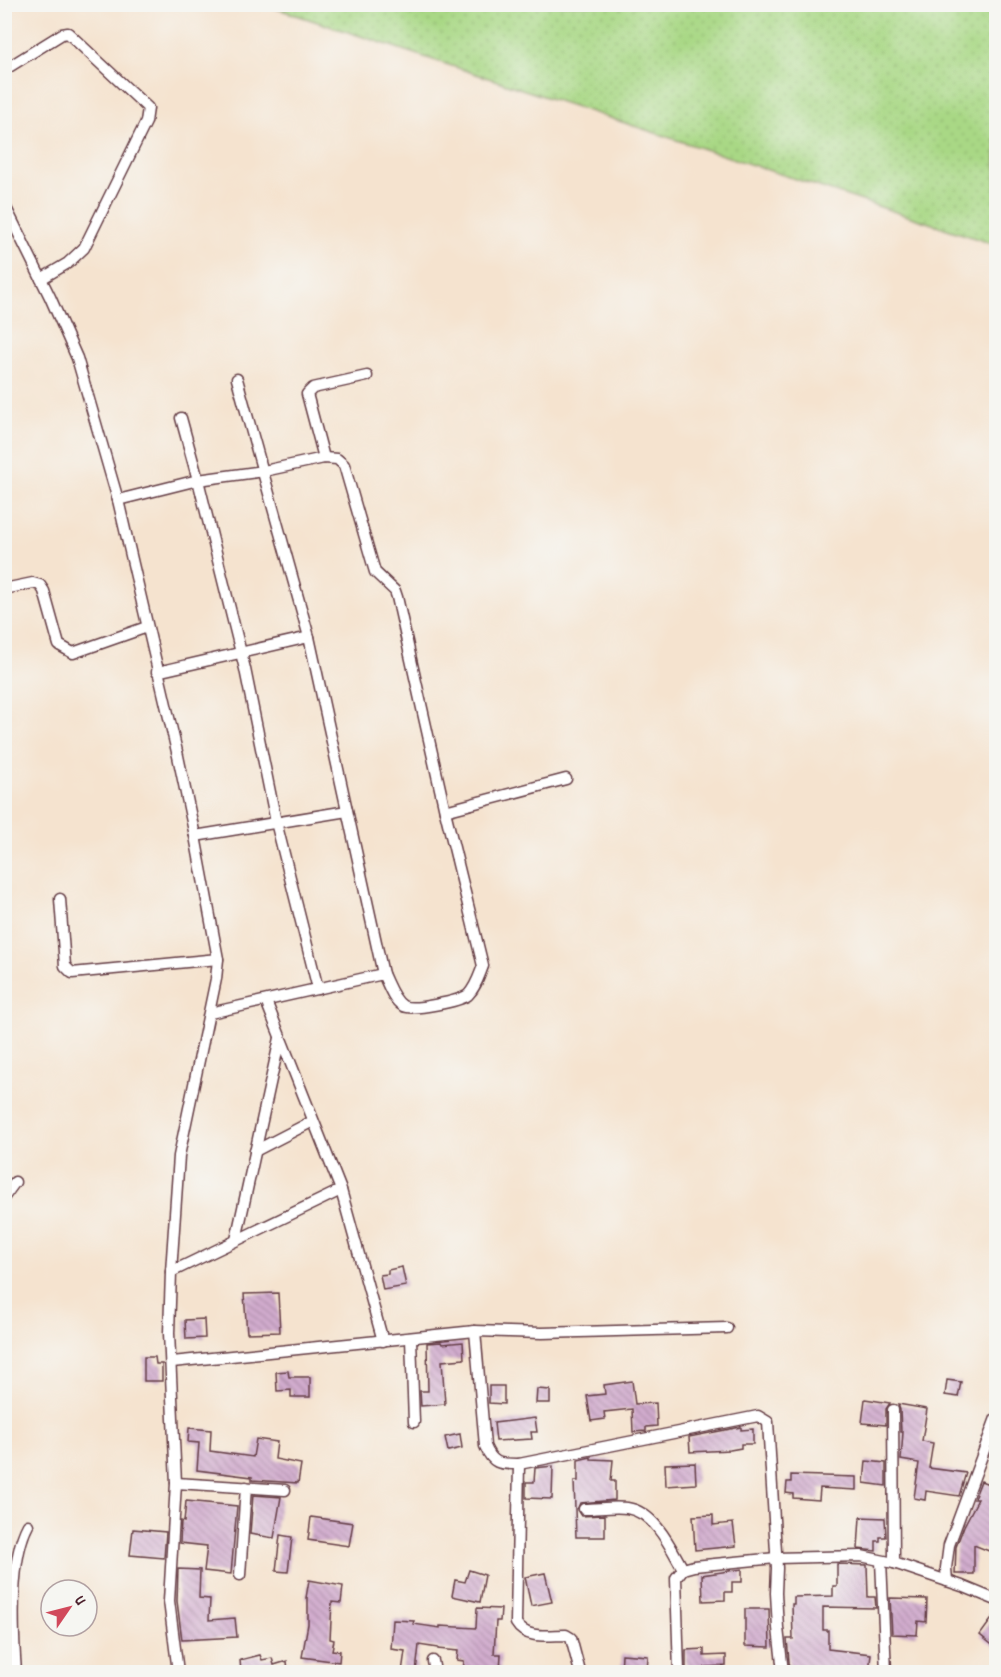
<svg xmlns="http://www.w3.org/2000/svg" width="1001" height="1677" font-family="Dekko,sans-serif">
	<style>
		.green { fill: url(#green-dots); stroke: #7a7c58; stroke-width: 1.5 }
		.building { fill: url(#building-back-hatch) }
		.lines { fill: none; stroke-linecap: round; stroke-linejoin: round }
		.minor-casing { stroke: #643c44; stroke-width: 13 }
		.minor { stroke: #fff; stroke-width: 10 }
	</style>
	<defs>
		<pattern id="green-dots" width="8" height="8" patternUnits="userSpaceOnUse" patternTransform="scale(1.5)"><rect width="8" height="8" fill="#a9d885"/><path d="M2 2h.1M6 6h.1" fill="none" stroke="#93b973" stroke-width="1.8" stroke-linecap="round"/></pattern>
		<pattern id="building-back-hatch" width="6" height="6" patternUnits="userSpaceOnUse" patternTransform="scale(1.5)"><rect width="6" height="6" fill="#d1acce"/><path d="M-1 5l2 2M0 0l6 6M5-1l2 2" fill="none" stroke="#ac8ba7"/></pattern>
	</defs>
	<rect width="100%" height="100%" fill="#f6f6f2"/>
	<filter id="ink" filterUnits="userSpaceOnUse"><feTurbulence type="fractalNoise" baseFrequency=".0167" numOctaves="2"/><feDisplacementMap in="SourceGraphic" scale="12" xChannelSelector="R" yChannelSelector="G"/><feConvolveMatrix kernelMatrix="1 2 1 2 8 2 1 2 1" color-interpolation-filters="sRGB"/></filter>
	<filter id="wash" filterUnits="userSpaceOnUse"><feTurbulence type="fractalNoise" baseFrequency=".008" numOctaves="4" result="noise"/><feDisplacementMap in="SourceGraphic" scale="24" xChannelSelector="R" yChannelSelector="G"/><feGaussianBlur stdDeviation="1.35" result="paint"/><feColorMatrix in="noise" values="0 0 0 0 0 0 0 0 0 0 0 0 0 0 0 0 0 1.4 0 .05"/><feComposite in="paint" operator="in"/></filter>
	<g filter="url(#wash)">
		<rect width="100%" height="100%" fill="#f5e3cf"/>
		<polygon class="green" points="266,5 996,5 996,245"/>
		<g id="blocks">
			<g class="building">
				<polygon points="402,1267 406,1286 383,1290 380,1275 388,1274 388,1270"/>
				<polygon points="278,1293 280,1332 247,1333 244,1294"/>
				<polygon points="204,1319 205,1338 186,1339 185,1320"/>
				<polygon points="441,1342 442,1344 463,1342 464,1359 442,1361 445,1404 421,1406 420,1391 428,1391 427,1343"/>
				<polygon points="144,1357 155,1357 156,1364 162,1364 162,1381 144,1381"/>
				<polygon points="288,1371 289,1377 310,1377 310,1397 291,1397 291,1390 277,1391 276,1372"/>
				<polygon points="947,1380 961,1382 958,1397 945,1395"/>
				<polygon points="632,1381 635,1404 656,1403 657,1426 646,1427 646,1431 633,1432 632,1409 604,1412 605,1419 591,1421 587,1396 605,1394 604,1385"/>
				<polygon points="489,1386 504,1386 504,1404 489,1403"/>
				<polygon points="537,1389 550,1390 550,1403 536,1403"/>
				<polygon points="865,1399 890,1403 886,1409 886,1425 862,1423"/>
				<polygon points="898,1404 927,1409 922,1441 933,1443 929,1468 966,1473 959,1496 926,1491 925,1500 914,1498 919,1463 901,1460 903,1432 901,1432 900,1410"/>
				<polygon points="535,1418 537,1432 531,1432 532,1439 496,1441 494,1423"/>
				<polygon points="741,1427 741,1430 753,1429 753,1444 741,1444 741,1448 730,1450 690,1452 689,1437"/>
				<polygon points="189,1428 211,1430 210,1451 253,1457 256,1439 277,1442 275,1459 301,1464 298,1483 252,1480 252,1477 197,1470 199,1443 188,1442"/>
				<polygon points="460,1434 462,1448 448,1451 445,1437"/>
				<polygon points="591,1457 591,1459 613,1460 611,1481 615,1481 615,1500 580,1503 577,1510 581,1516 605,1515 605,1537 576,1537 574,1481 578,1481 578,1460"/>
				<polygon points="866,1461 886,1463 886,1486 864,1483"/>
				<polygon points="695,1463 696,1484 666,1486 665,1464"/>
				<polygon points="553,1466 552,1499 526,1498 526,1482 534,1482 535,1468"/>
				<polygon points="791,1475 856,1477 856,1490 820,1488 819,1500 793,1498 793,1494 786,1493 787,1482 791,1482"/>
				<polygon points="981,1481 996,1487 996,1549 991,1546 989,1551 974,1545 974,1574 955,1574 956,1547 964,1526 978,1499 974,1499"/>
				<polygon points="253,1495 281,1497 274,1538 250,1534"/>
				<polygon points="186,1501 237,1506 231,1574 204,1571 207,1546 180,1543 181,1521 184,1522"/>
				<polygon points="713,1515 713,1525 733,1523 736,1546 695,1550 693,1516"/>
				<polygon points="311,1517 353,1523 349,1546 308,1540"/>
				<polygon points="860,1517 885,1518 886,1537 880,1537 880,1541 876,1541 876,1551 858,1549"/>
				<polygon points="133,1529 166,1532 164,1558 130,1555"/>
				<polygon points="280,1535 292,1537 288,1572 276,1571"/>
				<polygon points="837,1564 867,1565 868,1597 875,1597 876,1608 823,1607 823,1630 828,1630 828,1649 871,1654 869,1672 790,1672 787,1639 793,1639 792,1604 794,1604 794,1597 833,1596 833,1586 837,1586"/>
				<polygon points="178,1569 200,1570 199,1598 210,1599 209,1620 235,1618 237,1637 182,1640 177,1601"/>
				<polygon points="742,1569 742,1582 732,1582 732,1592 725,1592 725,1600 703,1601 702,1575"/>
				<polygon points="469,1570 485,1575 480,1602 452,1596 455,1580 465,1582"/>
				<polygon points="545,1573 552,1602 531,1606 525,1577"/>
				<polygon points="309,1580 343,1586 341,1603 332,1602 330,1639 334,1640 332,1650 340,1651 339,1662 302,1657 308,1624 308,1598 306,1598"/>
				<polygon points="890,1598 927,1599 926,1622 918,1621 917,1635 892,1634"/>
				<polygon points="477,1608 501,1609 500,1621 496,1621 494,1654 501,1654 500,1672 463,1672 464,1661 457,1660 458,1651 438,1649 438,1648 419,1645 416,1672 402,1672 405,1651 391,1649 393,1620 414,1621 413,1624 440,1628 440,1626 476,1628"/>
				<polygon points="745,1609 769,1609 770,1647 745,1646"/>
				<polygon points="996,1613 996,1648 980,1635"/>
				<polygon points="704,1649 704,1656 726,1655 726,1666 705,1667 705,1672 686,1672 686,1650"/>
				<polygon points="622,1654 648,1656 647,1672 621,1672"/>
				<polygon points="260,1655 262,1660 272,1658 274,1665 287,1661 288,1672 241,1672 240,1660"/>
			</g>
		</g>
	</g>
	<g filter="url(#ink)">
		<use href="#blocks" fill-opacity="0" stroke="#643c44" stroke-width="1.5"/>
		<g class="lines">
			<defs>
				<g id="minor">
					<polyline points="4,70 62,34 68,33 148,108 146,122 84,248 68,263 41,279"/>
					<polyline points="4,204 50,297 77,358 118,500 178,756 195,836 218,959 216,979 179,1156 171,1272 169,1333 176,1483 169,1601 178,1672"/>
					<polyline points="237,379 309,637 383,974"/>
					<path d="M181,418l17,62 66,-9 60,-13 13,1 7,6 31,107 20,19 2,6 48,214 38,155c-4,10 -7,21 -15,29 -8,6 -55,16 -65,11 -10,-6 -15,-22 -20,-32l-173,39"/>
					<polyline points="324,458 307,394 313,388 367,376"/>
					<polyline points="118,500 198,480 245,669 276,822 318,989"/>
					<polyline points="4,589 33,583 40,585 44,591 59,645 73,653 147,627"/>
					<polyline points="157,672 309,637"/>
					<polyline points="445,811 566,779"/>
					<polyline points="195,836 347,811"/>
					<polyline points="60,899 65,966 72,973 218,959"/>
					<polyline points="266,1001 341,1190 383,1341"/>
					<polyline points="255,1151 313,1121"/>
					<polyline points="4,1197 15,1182"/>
					<polyline points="236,1240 280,1038"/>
					<polyline points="171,1272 341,1190"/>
					<path d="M475,1331l10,115c8,19 15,18 34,18l239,-48 10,6 9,146 -1,25 2,35 5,44"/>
					<polyline points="411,1339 414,1422"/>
					<polyline points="172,1362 475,1331 542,1333 727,1328"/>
					<polyline points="893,1410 894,1563"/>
					<path d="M519,1464l-3,159c10,17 33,12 50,12l5,3 9,34"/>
					<polyline points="176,1483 285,1490"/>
					<path d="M584,1509c14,0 30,-3 43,-1 28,4 44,40 56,61"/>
					<polyline points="881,1561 886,1672"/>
					<polyline points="240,1575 246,1487"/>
					<polyline points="947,1581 946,1568 949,1545 996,1418"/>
					<polyline points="433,1661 435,1672"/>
					<path d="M16,1672c-3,-40 -7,-112 12,-147"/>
					<polyline points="679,1672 676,1578 683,1569 694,1566 776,1558 861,1556 894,1563 962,1586 996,1600"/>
				</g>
			</defs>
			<use href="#minor" class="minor-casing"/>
			<use href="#minor" class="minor"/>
		</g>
	</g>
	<rect width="1001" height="1677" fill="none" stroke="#f6f6f2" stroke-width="24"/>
	<g transform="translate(69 1608) rotate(55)"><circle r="28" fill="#f6f6f2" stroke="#b1a0a2" stroke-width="1.5"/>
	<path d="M0-4.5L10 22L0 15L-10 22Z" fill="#d1495b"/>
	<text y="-9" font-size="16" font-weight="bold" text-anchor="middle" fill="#4a1f2b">U</text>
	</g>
</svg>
